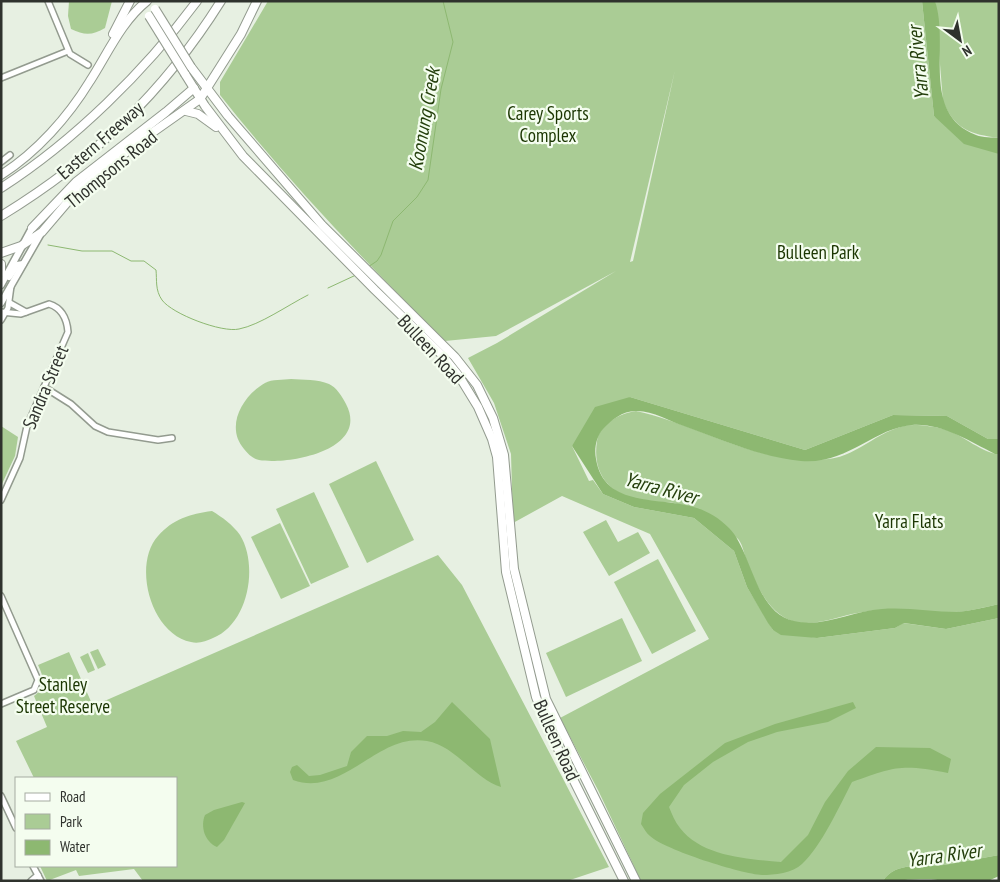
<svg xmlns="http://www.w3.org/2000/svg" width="1000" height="882" font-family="'PT Sans Narrow',sans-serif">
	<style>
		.green { fill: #aacc95; fill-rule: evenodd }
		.water { fill: #8db871 }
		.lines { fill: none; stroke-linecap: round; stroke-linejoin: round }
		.stream { stroke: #8db871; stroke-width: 1 }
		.minor-casing { stroke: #939b8f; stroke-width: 8 }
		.major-casing { stroke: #939b8f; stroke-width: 9 }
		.highway-casing { stroke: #939b8f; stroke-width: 10 }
		.minor { stroke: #fff; stroke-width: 5 }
		.major { stroke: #fff; stroke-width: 6 }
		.highway { stroke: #fff; stroke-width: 8 }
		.highway-bridge-casing { stroke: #939b8f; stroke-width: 10; stroke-linecap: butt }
		.highway-bridge { stroke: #fff; stroke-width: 8 }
		.labels { text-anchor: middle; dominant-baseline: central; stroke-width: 4.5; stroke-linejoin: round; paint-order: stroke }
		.park-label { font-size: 19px; fill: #1b3602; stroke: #f4fdef }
		.street-label { font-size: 19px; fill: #2f322d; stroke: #f4fdef }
		.water-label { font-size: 20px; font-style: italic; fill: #243f0c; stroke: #f4fdef }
	</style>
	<rect width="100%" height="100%" fill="#e7f0e2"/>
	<g class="green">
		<path d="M69,1h43l-7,27c-12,7 -20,8 -34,1l-3,-13z"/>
		<path d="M268,1h654l12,115 65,38v285h-11l-41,-23 -54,-1 -88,35 -175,-53 -58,49 17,35 4,-1 10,14 31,13 60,11 40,33 13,36 26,43 44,8 78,-10 8,-5 43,6 53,-11v237c-18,3 -36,7 -55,10 -19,2 -49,-4 -61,16h-242l-43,-91 -38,-72 149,-79 -59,-105 -88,-38 -49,27 -2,-69 -17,-51 -26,-45 29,-15 119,-72 -120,65 -51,5c-79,-78 -156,-159 -225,-246v-13zM675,70l-42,191 -3,1z"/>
		<path d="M935,1h64v137c-29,-4 -43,-8 -56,-36z"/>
		<path d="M291,379c12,1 27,0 38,5 7,3 13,12 17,20 24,46 -57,61 -87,56 -6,-1 -11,-6 -15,-11 -19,-22 -2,-53 21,-66 7,-4 18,-3 26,-4z"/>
		<path d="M636,411c68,15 121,55 193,48 30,-3 54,-34 85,-34 9,0 24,2 33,5 15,5 37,24 52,24v150c-14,3 -28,7 -41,8 -37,2 -69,-7 -106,2 -18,4 -41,13 -60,7 -25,-9 -37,-39 -46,-62 -2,-6 -4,-17 -9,-21 -7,-5 -55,-33 -63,-35 -6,-1 -13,0 -19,0 -38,-4 -64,-22 -58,-62 3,-18 24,-28 39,-30z"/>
		<polygon points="1,426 18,437 15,456 1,486"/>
		<polygon points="376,461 414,540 367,563 329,484"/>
		<polygon points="314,492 349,567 311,584 276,509"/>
		<path d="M212,511c10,6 21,14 28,24 19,31 8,89 -27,103 -7,3 -14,6 -22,4 -40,-8 -59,-77 -33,-106 15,-17 32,-22 54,-25z"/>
		<polygon points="606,520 618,542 638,532 650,553 609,576 583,532"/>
		<polygon points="280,523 310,586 281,599 251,537"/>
		<path d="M438,555l24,30 147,282 -42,14h-424l-9,-12 -55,7 -3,-6 -29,11 -7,-15h136v-88h-142l-18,-37 31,-14 -13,-31c12,-9 10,-19 4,-31l31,-13 24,54z"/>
		<polygon points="658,559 696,631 652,654 614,582"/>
		<polygon points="622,618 642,661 566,697 546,653"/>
		<polygon points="98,649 106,665 98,669 90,652"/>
		<polygon points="88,653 95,670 88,673 80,657"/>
	</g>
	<g class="water">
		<path d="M922,1h13c15,45 -15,112 41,134 7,3 16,2 23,3v16l-35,-10 -30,-28z"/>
		<path d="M630,397l175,53 88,-35 54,1 41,23h11v15h-4c-26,-13 -53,-31 -83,-29 -38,3 -65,40 -111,36 -41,-4 -78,-21 -117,-35 -15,-5 -32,-16 -49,-15 -12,0 -24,9 -32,18 -7,8 -9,20 -7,30 8,50 65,37 101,49 12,4 22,10 32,20 23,23 26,85 65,93 29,7 58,-10 88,-12 25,-2 50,3 75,3 14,-1 28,-5 42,-8v14l-53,11 -42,-6 -9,5 -78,10 -36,-3 -8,-5 -5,-7 -21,-36 -13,-36 -40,-33 -60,-11 -31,-13 -31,-48 23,-39z"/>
		<path d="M452,702l38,37 11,48c-25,-7 -45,-41 -74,-46 -50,-9 -83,57 -134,39l-3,-8 2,-5 5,-2 12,11 11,-1 27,-9 4,-14 16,-16h20l16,-5 18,1 14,-10z"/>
		<path d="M853,702l3,6 -28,14 -51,10 -29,10 -35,20 -29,23 -15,22c3,7 6,15 11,21 22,29 69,31 101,34l27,-27 17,-33 23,-31 28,-24 54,1 21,11 -3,14c-45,-9 -53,-7 -96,9 -12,23 -31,65 -50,82 -9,9 -28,11 -40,11 -20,-1 -97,-25 -112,-39 -4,-3 -6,-8 -9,-12l2,-11 17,-19 65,-51 50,-19z"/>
		<path d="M242,802l3,1 -21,37 -7,7c-12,-5 -17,-20 -12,-32l9,-5z"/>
		<path d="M999,855v21l-11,5h-46c-8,-4 -47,0 -59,0 12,-20 42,-14 61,-16 19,-3 37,-7 55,-10z"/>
	</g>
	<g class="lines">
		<g class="stream">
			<path d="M48,245l34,6h30l19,10h13l12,9c1,10 -1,20 6,30 10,14 60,33 77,29 21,-4 49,-24 69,-34"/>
			<polyline points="368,267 377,261 381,255 393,221 417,197 428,180 441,89 453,42 443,1"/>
			<polyline points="328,288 356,275"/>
		</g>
		<defs>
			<g id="minor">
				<polyline points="48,1 70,54 88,65"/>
				<polyline points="1,78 68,51"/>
				<polyline points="1,162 10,155"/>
				<polyline points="10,303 26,312"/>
				<path d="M1,312l20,2 28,-10c13,4 18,15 19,28l-41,94 -7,32 -19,42"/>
				<polyline points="1,320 8,308 11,286"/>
				<polyline points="44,387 71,404 95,426 108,432 158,440 172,438"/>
				<polyline points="1,596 38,680 34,690 1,704"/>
				<polyline points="1,796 16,828"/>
				<polyline points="33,866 41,881"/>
				<polyline points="31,881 38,875"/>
			</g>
			<g id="major">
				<polyline points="9,277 17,265 23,264"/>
				<polyline points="1,285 32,228"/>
				<polyline points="1,303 40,235"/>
			</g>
			<g id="highway">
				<polyline points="113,34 130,1"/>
				<polyline points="191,67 228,116 322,225 455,357 477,385 493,418 504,455 514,569 546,699 636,881"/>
				<polyline points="185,74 205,106 243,156 375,290 442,355 459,376 478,407 492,439 497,457 506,572 536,697 551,735 624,881"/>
				<polyline points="186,111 198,114 216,127"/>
				<path d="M1,175c36,-23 67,-58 89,-94 18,-28 31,-59 57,-80"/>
				<path d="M1,188c73,-47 144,-117 196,-187"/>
				<path d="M1,216c92,-56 163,-124 220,-215"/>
				<polyline points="32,228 76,182 166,112 194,88"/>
				<polyline points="1,253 21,246 42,232 77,191 139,142 200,99 241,34 257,1"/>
				<polyline points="1,264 1,273"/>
			</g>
		</defs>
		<use href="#minor" class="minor-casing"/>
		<use href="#major" class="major-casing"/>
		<use href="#highway" class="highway-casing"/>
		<use href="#minor" class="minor"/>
		<use href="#major" class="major"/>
		<use href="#highway" class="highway"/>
		<defs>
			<g id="highway-bridge">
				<polyline points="155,9 191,67"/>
				<polyline points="149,16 185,74"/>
			</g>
		</defs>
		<use href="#highway-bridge" class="highway-bridge-casing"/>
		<use href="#highway-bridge" class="highway-bridge"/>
	</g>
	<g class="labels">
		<g class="park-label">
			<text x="548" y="113">Carey Sports<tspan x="548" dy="22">Complex</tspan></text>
			<text x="818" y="252">Bulleen Park</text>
			<text x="909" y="521">Yarra Flats</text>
			<text x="63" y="684">Stanley<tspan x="63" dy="22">Street Reserve</tspan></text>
		</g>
		<g class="street-label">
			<text transform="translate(100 140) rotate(-41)">Eastern Freeway</text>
			<text transform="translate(111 169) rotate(-39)">Thompsons Road</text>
			<text transform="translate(431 349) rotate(47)">Bulleen Road</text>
			<text transform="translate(45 387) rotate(-67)">Sandra Street</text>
			<text transform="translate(557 740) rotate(66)">Bulleen Road</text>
		</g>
		<g class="water-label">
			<text transform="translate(918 63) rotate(-96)">Yarra River</text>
			<text transform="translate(424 119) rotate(-80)">Koonung Creek</text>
			<text transform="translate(661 488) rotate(15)">Yarra River</text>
			<text transform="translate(944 855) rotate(-8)">Yarra River</text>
		</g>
	</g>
	<rect width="1000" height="882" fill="none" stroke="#2f322d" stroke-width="5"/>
	<rect x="15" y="777" width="162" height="90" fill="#f4fdef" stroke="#a5aca1"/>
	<rect x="25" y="793" width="25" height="8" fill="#ffffff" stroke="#a5aca1"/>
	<text x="60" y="802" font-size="15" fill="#2f322d">Road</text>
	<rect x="25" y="814" width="25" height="15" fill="#aacc95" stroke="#a5aca1"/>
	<text x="60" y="827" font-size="15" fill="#2f322d">Park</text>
	<rect x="25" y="840" width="25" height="15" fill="#8db871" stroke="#a5aca1"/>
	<text x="60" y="852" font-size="15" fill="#2f322d">Water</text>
	<g transform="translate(960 40) rotate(148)" stroke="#f4fdef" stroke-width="4" paint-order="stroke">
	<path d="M0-4L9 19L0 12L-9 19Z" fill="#2f322d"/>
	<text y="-8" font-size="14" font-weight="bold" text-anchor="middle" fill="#2f322d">N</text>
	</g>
</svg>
